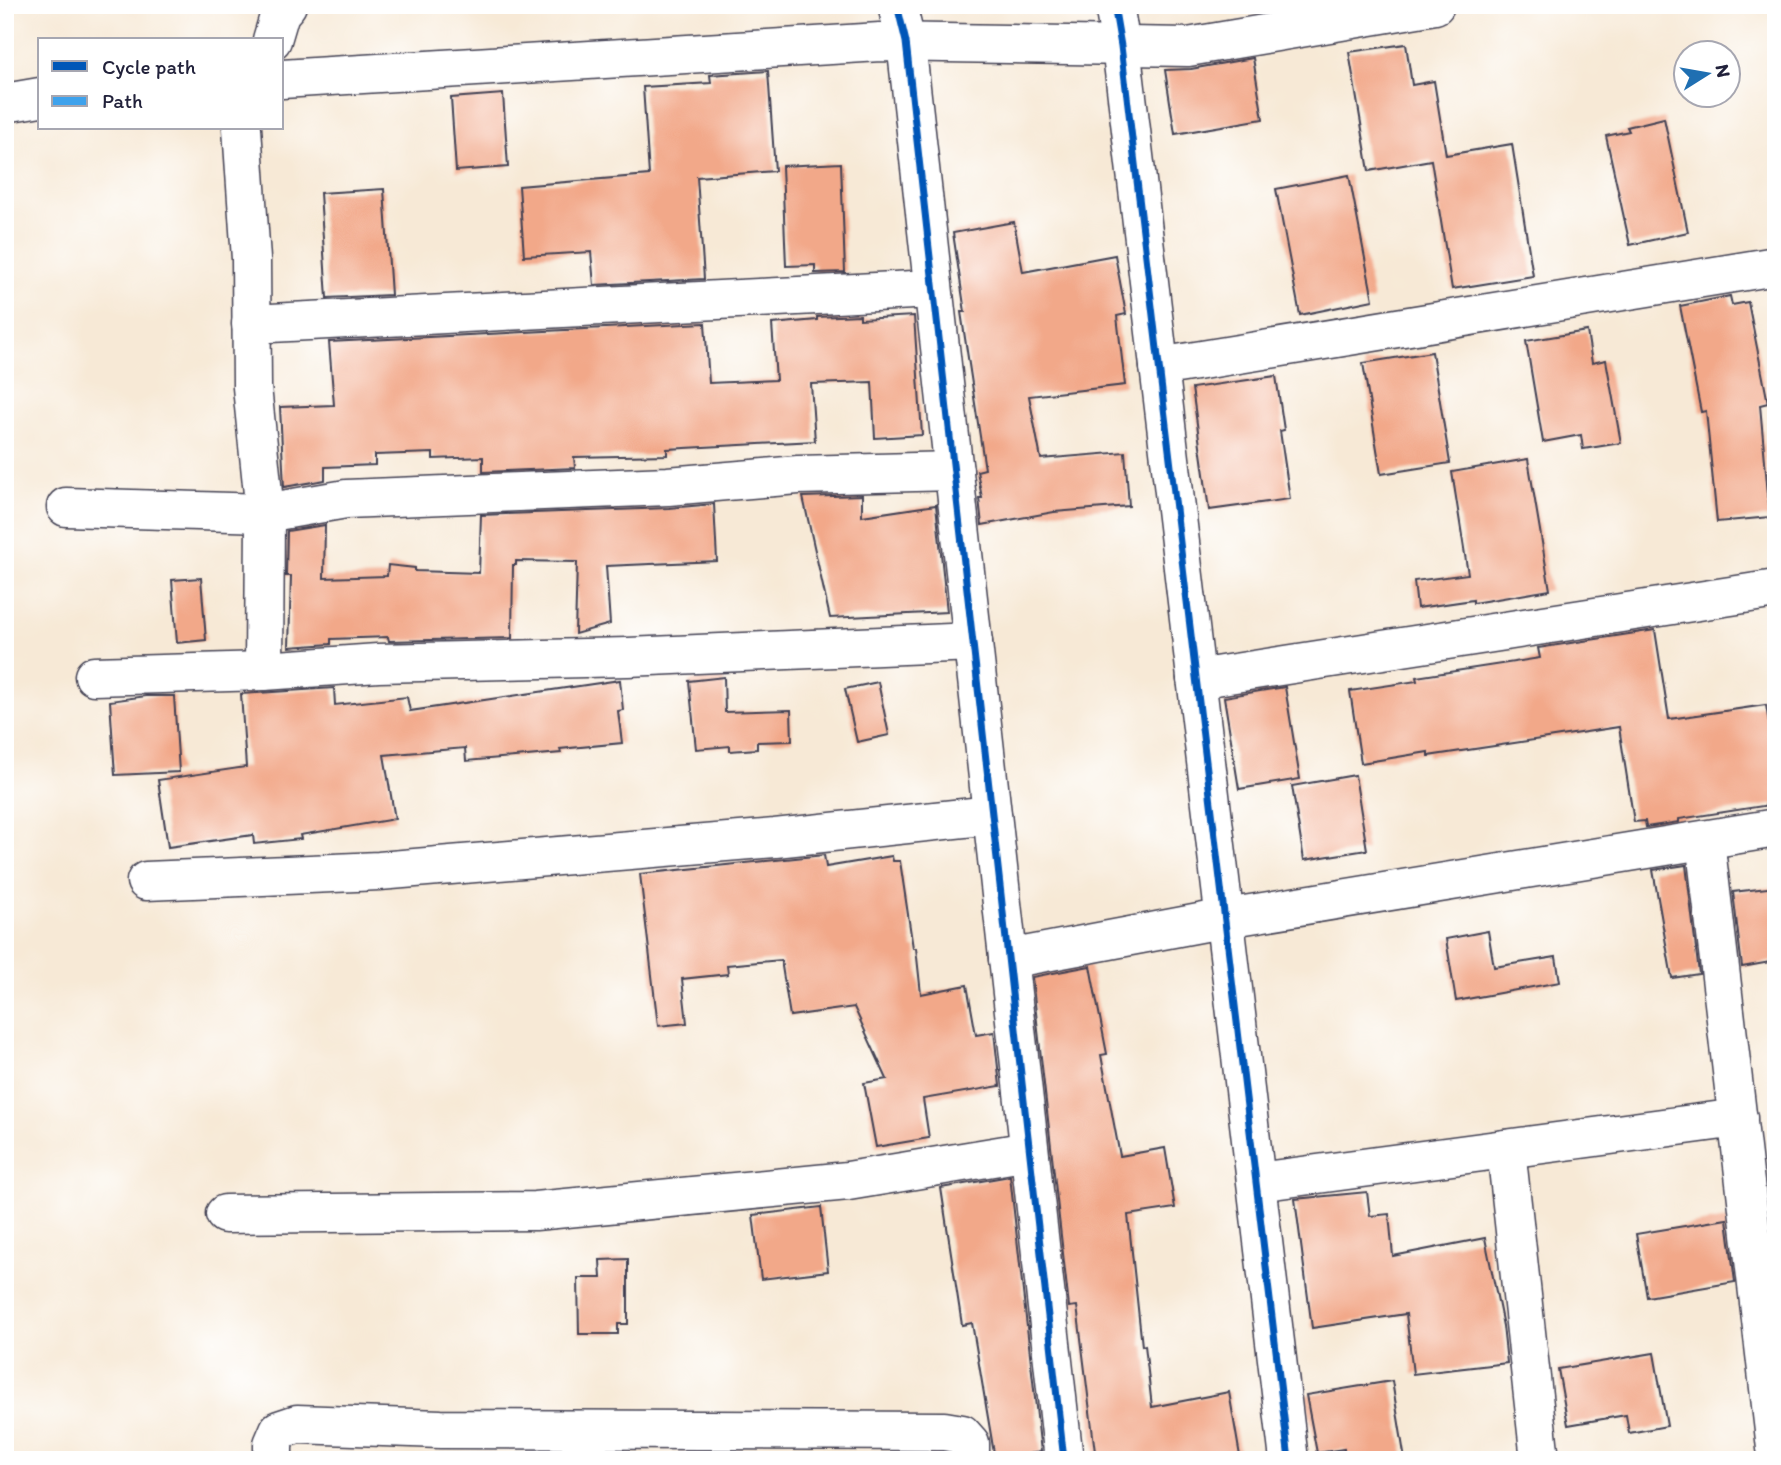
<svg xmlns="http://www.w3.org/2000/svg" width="1781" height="1465" font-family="Itim,sans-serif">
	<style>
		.building { fill: #f2a889 }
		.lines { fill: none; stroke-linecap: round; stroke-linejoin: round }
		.minor-casing { stroke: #424052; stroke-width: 41 }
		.minor { stroke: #fff; stroke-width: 38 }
		.quiet { stroke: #3ea2ec; stroke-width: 5; stroke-dasharray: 10 5; stroke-linecap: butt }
		.cycleway-casing { stroke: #fff; stroke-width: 11 }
		.cycleway { stroke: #0057b8; stroke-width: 7 }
	</style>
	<rect width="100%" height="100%" fill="#fff"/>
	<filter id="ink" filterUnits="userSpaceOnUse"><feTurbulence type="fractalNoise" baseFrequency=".0143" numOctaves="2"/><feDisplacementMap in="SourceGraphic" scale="14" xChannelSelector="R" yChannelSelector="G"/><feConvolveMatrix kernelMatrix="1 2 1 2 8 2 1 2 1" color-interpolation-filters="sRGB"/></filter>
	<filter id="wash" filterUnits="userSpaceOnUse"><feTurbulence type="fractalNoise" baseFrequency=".00686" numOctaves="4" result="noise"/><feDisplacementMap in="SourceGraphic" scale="28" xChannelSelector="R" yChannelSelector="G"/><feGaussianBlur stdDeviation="1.57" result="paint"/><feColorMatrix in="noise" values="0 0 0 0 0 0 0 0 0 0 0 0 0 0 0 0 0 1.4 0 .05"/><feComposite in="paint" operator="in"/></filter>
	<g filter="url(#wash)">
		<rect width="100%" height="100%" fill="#f7e9d6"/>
		<g id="blocks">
			<g class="building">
				<polygon points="1406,44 1412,85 1434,81 1446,155 1512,144 1533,276 1452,289 1431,160 1369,171 1349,52"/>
				<polygon points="1253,58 1263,119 1175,134 1165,70 1191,69"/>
				<polygon points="768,71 775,171 697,177 704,279 594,285 591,252 524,256 519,186 649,175 643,87 711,83 710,75"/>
				<polygon points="503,94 508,167 456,171 451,98"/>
				<polygon points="1664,118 1688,232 1630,245 1606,136 1629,131 1627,127"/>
				<polygon points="841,163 845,272 815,273 815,265 786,266 782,166"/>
				<polygon points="1349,175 1373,300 1300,315 1276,189"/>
				<polygon points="384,189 391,295 327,298 320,193"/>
				<polygon points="1014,222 1023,272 1115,255 1126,314 1117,316 1125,385 1029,396 1041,459 1125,452 1129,506 1054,512 982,525 979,498 982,498 977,471 985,469 961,312 965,312 953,233"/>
				<polygon points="1730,296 1732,305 1748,302 1768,403 1760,405 1770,517 1717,522 1706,411 1701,412 1680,306"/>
				<polygon points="860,315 860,319 914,316 922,435 875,438 872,382 811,384 815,441 667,449 667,455 574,457 575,468 483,472 483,457 433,459 433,453 375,455 375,465 325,467 325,480 284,487 280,407 334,405 329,342 705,323 709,383 776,380 772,324 817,320 817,317"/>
				<polygon points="1587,331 1592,363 1606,360 1621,443 1583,449 1581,435 1543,442 1526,341"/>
				<polygon points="1432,352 1450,463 1381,474 1363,363"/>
				<polygon points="1276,376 1284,430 1280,431 1290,499 1209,510 1192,388"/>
				<polygon points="1528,459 1550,590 1473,603 1473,600 1417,608 1414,581 1468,574 1452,472"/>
				<polygon points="862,495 862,516 936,505 947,612 830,618 803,497"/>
				<polygon points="714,504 717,561 606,566 610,624 575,634 577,562 516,561 516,565 513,565 512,638 389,641 388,637 331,639 331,644 289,647 291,576 286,576 287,531 325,525 324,578 387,576 388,565 415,568 415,571 479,573 481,515 669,508"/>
				<polygon points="201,578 206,640 177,643 172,580"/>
				<polygon points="1655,630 1669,719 1766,705 1776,766 1776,804 1679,819 1679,822 1646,827 1645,821 1634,822 1619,727 1428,756 1428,752 1361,763 1350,691 1417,681 1416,677 1540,658 1538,648"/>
				<polygon points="724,677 725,712 791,710 792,741 757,742 757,749 730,751 730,746 696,749 689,681"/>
				<polygon points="620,680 623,710 618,711 622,743 560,749 561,753 466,761 465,748 384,755 395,819 300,835 301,839 254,844 253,835 168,847 158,780 246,767 241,694 334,688 335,705 407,697 410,711"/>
				<polygon points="878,682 889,735 857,742 845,689"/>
				<polygon points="1285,687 1300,779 1239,789 1224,697"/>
				<polygon points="146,696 174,696 179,772 115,775 110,701"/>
				<polygon points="1355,775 1367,850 1304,860 1292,786"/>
				<polygon points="824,855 826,867 892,856 893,861 900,861 913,948 916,948 921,994 967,985 976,1035 994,1032 1000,1086 923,1099 929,1138 876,1147 864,1083 887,1079 854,1007 790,1016 781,960 727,965 728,974 682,979 687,1023 658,1026 640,874"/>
				<polygon points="1686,865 1699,974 1672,978 1653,870"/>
				<polygon points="1776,887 1776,961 1742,967 1733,892"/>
				<polygon points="1488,931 1494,967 1556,957 1560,982 1456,1001 1446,939"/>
				<polygon points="1090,966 1107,1054 1101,1055 1120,1156 1165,1148 1175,1208 1128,1215 1142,1346 1145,1345 1152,1407 1229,1392 1240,1456 1221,1460 1096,1460 1077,1306 1069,1307 1032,977"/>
				<polygon points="1010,1176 1041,1452 995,1459 972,1323 962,1325 941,1188"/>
				<polygon points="1367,1192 1370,1216 1389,1214 1393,1256 1485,1238 1503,1326 1507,1363 1413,1374 1406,1314 1312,1328 1295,1199"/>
				<polygon points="821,1207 828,1271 761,1279 753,1215"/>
				<polygon points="1727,1219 1735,1282 1647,1297 1636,1234"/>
				<polygon points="628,1259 628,1324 618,1324 618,1334 579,1334 578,1278 601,1278 600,1260"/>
				<polygon points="1654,1353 1667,1426 1629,1433 1626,1415 1568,1425 1558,1369"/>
				<polygon points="1392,1381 1405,1460 1345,1460 1344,1449 1317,1453 1306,1395"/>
			</g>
		</g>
	</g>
	<g filter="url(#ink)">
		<use href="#blocks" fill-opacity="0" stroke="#424052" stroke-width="2"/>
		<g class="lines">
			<defs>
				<g id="minor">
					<polyline points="897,5 906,42 1064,1460"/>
					<polyline points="1114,5 1121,46 1289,1460"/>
					<polyline points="272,40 280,13 287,5"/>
					<polyline points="282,79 880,42 1188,47 1435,5"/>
					<polyline points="5,103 40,97"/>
					<polyline points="242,128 251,259 252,387 265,513 264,671"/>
					<polyline points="251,324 933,289"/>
					<polyline points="1159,367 1776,266"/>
					<polyline points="66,507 265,513 346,499 668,486 798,475 954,471"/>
					<polyline points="94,676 264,671 378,663 628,657 973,642"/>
					<polyline points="1196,679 1776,589"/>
					<polyline points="1705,840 1776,1448"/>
					<polyline points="146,881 379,871 775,838 992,815"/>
					<polyline points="1008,959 1226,918 1776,828"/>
					<polyline points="1506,1149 1540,1460"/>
					<polyline points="1257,1182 1738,1118"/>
					<polyline points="225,1214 535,1211 848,1181 1029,1151"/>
					<polyline points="273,1460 273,1444 279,1430 297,1424 441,1429 944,1431 962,1434 970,1443 970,1460"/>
				</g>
			</defs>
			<use href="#minor" class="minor-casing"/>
			<use href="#minor" class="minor"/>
			<polyline class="quiet" points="1427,5 1427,7"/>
			<defs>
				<g id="cycleway">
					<polyline points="897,5 906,42 1064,1460"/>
					<polyline points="1114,5 1121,46 1289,1460"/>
				</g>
			</defs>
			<use href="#cycleway" class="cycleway-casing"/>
			<use href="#cycleway" class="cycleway"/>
		</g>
	</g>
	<rect width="1781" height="1465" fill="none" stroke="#fff" stroke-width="28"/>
	<rect x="38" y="38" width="245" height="91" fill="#ffffff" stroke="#a7a7b1" stroke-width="2"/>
	<rect x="52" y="61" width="35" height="10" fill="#0057b8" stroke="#a7a7b1" stroke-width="2"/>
	<text x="102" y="74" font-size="21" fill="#22223b">Cycle path</text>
	<rect x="52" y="96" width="35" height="10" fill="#3ea2ec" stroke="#a7a7b1" stroke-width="2"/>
	<text x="102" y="108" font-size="21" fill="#22223b">Path</text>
	<g transform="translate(1707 74) rotate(79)"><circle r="33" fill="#ffffff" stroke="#a7a7b1" stroke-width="2"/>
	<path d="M0-5L12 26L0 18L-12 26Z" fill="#1f6fb2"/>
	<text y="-10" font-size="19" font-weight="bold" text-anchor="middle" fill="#22223b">N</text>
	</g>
</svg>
